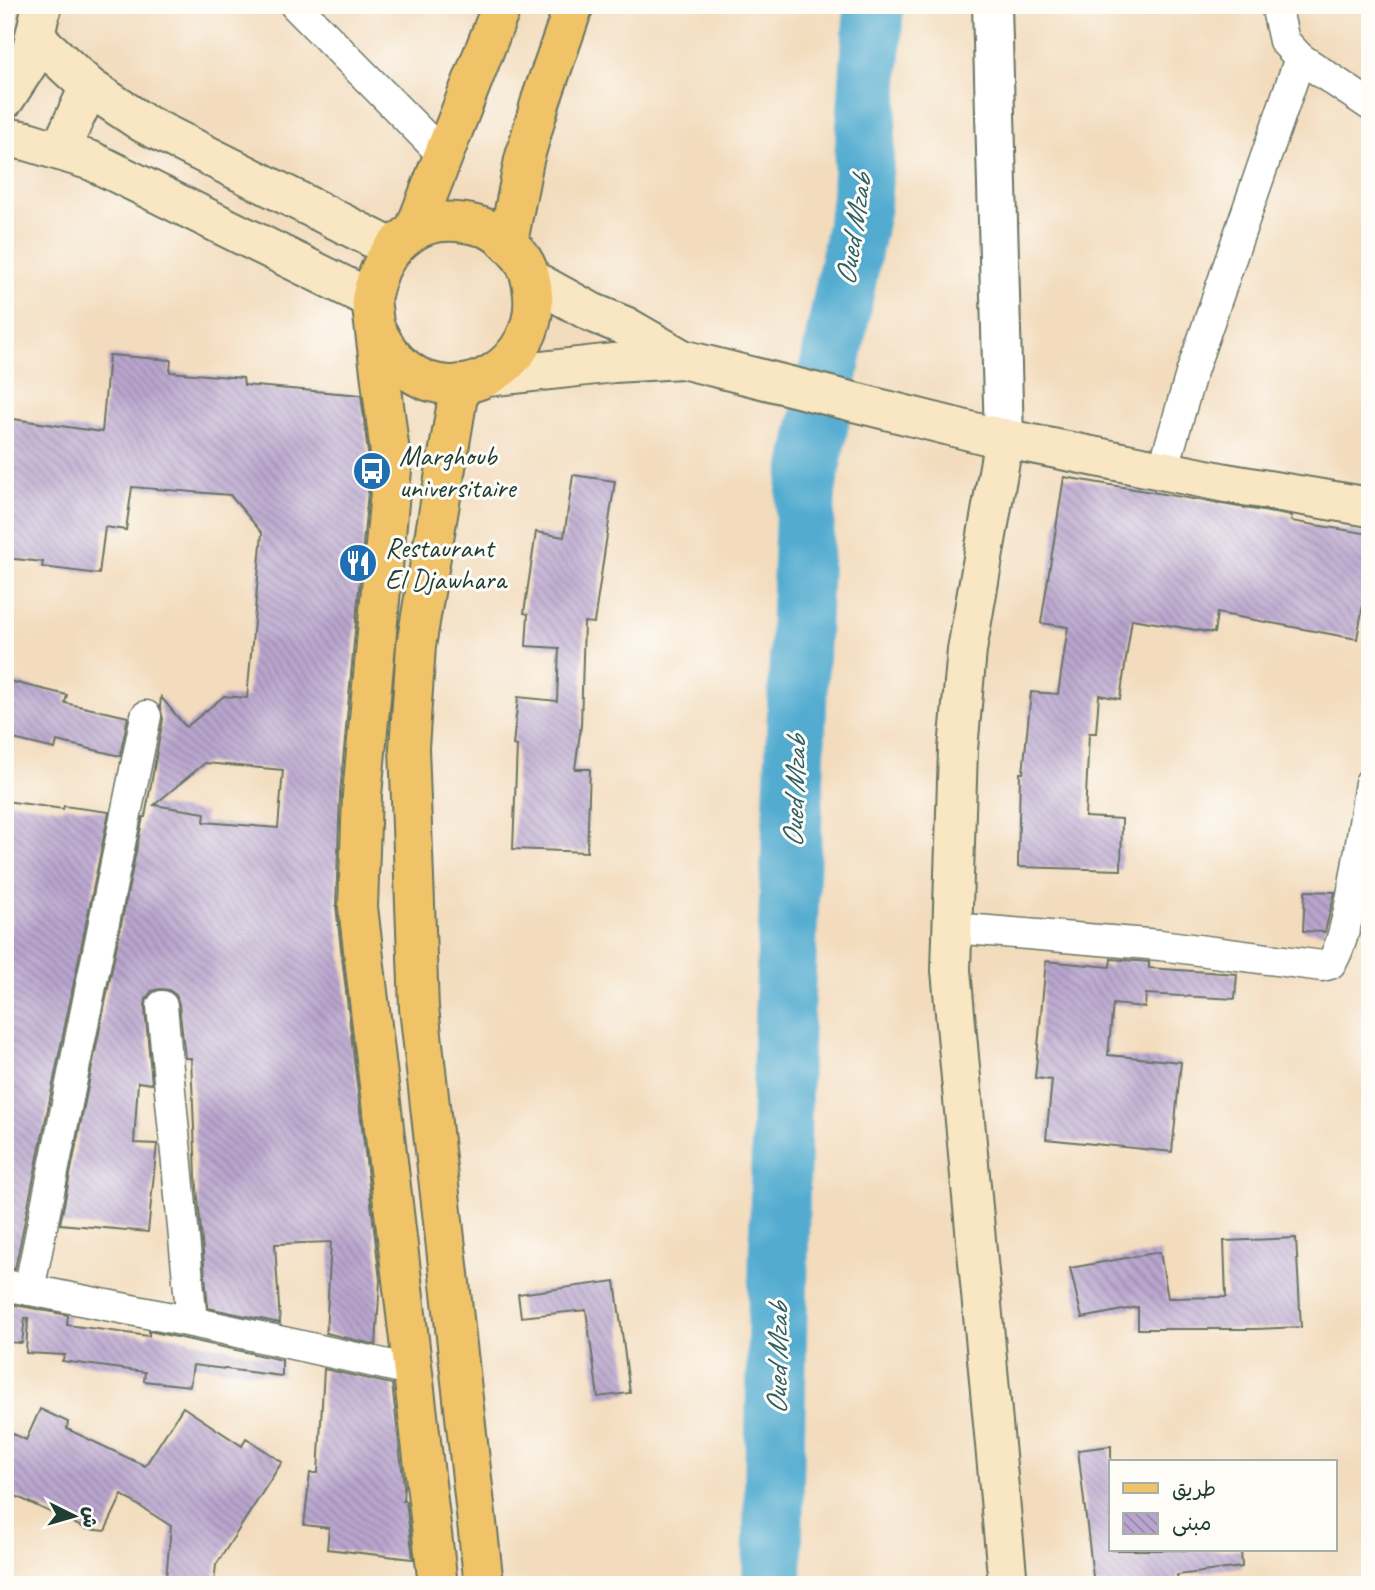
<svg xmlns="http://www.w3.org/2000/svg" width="1375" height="1590" font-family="Caveat,'Playpen Sans Arabic',sans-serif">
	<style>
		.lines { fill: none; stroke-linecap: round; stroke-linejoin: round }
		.river { stroke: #52acd0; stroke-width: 60 }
		.building { fill: url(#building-back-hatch); fill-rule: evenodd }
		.minor-casing { stroke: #697564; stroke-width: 33 }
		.tertiary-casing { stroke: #697564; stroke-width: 42 }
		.secondary-casing { stroke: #697564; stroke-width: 42 }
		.primary-casing { stroke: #697564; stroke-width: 42 }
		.minor { stroke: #fff; stroke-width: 30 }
		.tertiary { stroke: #fff; stroke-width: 38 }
		.secondary { stroke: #f9e7c3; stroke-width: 38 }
		.primary { stroke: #f0c369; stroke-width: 38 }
		.labels { text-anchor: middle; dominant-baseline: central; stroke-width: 6; stroke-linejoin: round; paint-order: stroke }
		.poi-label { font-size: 28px; fill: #1f3d34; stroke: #fdfcf7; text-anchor: start }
		.water-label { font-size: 30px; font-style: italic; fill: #2e5e63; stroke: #fdfcf7 }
	</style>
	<defs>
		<pattern id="building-back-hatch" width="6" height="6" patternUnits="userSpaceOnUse" patternTransform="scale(1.75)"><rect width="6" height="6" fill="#b9a5ce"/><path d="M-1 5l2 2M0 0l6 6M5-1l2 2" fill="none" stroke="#9688a8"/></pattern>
	</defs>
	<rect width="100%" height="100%" fill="#fdfcf7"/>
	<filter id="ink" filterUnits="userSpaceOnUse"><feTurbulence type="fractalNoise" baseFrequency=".0143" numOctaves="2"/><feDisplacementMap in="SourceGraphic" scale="14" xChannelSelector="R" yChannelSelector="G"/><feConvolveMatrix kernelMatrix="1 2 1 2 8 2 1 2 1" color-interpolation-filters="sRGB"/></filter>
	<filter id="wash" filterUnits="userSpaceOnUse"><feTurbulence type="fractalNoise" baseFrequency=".00686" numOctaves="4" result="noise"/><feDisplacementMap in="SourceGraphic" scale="28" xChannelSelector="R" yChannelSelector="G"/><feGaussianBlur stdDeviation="1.57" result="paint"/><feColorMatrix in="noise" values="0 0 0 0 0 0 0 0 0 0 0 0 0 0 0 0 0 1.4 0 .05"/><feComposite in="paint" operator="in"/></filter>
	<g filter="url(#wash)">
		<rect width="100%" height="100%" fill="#f3dcbd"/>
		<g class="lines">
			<polyline class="river" points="772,1585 783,1045 806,490 861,205 874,5"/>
		</g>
		<g id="blocks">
			<g class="building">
				<path d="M109,355l62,5 -1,12 73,6 1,7 117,10 9,75 -30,323 -4,113 44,374 -4,65 -50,-12 5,-91 -56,2 5,79 -72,-15 -12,-132 -5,-118h-6l-6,-54 -3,-9 -7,-5 -9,-1 -8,2 -6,8 -1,9 7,76 -14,-2 -4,61 23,1 -9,88 -88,-8 83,-407h2l18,-98 -3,-12 1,-10 25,30 38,-31 23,2 15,-165 -32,-38 -98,-8 -6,43 -21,-3 -6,47 -57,-7 1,-5 -38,-4v-89l8,-50 89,13zM205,763l78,7 -5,58 -74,-6 1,-9 -51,-8z"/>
				<polygon points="573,475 615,481 594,623 584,622 581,726 575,769 590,769 587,852 513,849 517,746 513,745 518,697 557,701 559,648 526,646 528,614 524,613 536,532 564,537"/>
				<polygon points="1064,477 1292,516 1291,521 1370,534 1370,600 1364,599 1357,639 1217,613 1214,633 1132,619 1120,699 1099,695 1096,733 1089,733 1085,817 1122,819 1121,870 1018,867 1020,773 1023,773 1031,692 1058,694 1068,627 1041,623"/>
				<polygon points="5,680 67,695 65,703 128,717 120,756 57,741 55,749 5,737"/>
				<polygon points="5,801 63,809 64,806 109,812 15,1269 5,1268 5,965 11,915 5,915"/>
				<polygon points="1305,891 1335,892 1325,932 1303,931"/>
				<polygon points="1111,959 1149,962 1149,968 1237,974 1235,999 1146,994 1145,1007 1113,1004 1108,1055 1181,1062 1172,1152 1046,1139 1052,1080 1035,1078 1046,961 1110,967"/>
				<polygon points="1296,1238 1301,1327 1257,1329 1138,1329 1138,1307 1082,1318 1070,1268 1160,1252 1168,1298 1226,1297 1224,1241"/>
				<polygon points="615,1281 630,1393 598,1397 586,1310 521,1317 518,1294"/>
				<polygon points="5,1303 68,1315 67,1325 149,1336 149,1331 282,1360 282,1376 193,1365 190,1386 144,1381 145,1372 62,1361 65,1355 26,1353 28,1318 25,1318 22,1343 5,1342"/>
				<polygon points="324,1369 392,1384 404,1486 403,1501 406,1501 413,1559 327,1549 329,1528 304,1525 310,1473 318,1473"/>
				<polygon points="183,1407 242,1446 246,1438 282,1462 216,1565 214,1583 166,1578 171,1526 122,1495 105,1531 86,1529 5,1491 5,1430 26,1440 40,1409 68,1422 67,1429 145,1466"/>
				<polygon points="1111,1446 1111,1550 1241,1550 1242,1567 1177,1575 1178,1585 1094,1585 1078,1450"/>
			</g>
		</g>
	</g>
	<g filter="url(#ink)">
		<use href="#blocks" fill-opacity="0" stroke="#697564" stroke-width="2"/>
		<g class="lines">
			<defs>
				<g id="minor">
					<polyline points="295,5 443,155"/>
					<polyline points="1276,5 1284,41 1300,58 1370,105"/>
					<polyline points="1163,470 1191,374 1300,58"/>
					<path d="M953,928l207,17 162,21 8,-2c20,-22 34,-145 40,-181"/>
					<polyline points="162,1006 192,1322"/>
					<polyline points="5,1285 192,1322 411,1370"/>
					<polyline points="29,1290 146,716"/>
				</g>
				<polyline id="tertiary" points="992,5 1004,438"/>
				<g id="secondary">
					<polyline points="36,38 89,87 143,123 392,248"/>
					<polyline points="5,99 29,62 42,5"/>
					<polyline points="5,137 27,141 92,161 371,299"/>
					<polyline points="60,150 89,87"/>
					<polyline points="531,279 591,312 625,326 682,359 982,434 1226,483 1370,507"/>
					<polyline points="487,377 614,363 682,359"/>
					<polyline points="1004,438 967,650 958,749 951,970 1008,1585"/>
				</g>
				<g id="primary">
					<polyline points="414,231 502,5"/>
					<polyline points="508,242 524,160 541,100 574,5"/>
					<path d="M375,327c8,17 16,30 31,42 56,43 133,-7 127,-74 -1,-14 -4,-28 -13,-39 -10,-12 -22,-25 -37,-29 -24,-7 -51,-9 -72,6 -26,19 -33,36 -40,66l21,171 -30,325 -4,112 80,678"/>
					<polyline points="460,384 416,646 409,748 419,1008 484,1585"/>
				</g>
			</defs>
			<use href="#minor" class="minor-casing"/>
			<use href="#tertiary" class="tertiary-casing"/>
			<use href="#secondary" class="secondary-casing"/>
			<use href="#primary" class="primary-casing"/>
			<use href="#minor" class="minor"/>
			<use href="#tertiary" class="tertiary"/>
			<use href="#secondary" class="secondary"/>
			<use href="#primary" class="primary"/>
		</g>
	</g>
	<defs>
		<symbol id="bus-disc" viewBox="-11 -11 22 22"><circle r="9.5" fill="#1f6fb2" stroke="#fdfcf7"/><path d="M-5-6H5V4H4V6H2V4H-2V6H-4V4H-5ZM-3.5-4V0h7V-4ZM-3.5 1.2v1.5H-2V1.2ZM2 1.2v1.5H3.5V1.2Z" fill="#fff"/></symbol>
		<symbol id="restaurant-disc" viewBox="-11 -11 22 22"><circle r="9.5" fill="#1f6fb2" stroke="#fdfcf7"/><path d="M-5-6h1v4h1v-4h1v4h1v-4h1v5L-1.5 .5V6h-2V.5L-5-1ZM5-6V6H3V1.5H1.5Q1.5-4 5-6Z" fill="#fff"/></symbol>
	</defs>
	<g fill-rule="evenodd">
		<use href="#bus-disc" x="350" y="449" width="44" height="44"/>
		<use href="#restaurant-disc" x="336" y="541" width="44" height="44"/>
	</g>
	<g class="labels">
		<g class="poi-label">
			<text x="399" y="455">Marghoub<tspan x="399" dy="32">universitaire</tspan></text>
			<text x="385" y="547">Restaurant<tspan x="385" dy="32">El Djawhara</tspan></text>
		</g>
		<g class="water-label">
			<text transform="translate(853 230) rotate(-81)">Oued Mzab</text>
			<text transform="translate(794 792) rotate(-88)">Oued Mzab</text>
			<text transform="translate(777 1359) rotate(-89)">Oued Mzab</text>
		</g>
	</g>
	<rect width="1375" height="1590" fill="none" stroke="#fdfcf7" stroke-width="28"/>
	<rect x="1109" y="1460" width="228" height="91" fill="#fdfcf7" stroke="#a4b0a9" stroke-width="2"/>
	<rect x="1123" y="1483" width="35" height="10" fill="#f0c369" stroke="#a4b0a9" stroke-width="2"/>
	<text x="1172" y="1496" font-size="21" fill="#1f3d34">طريق</text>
	<rect x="1123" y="1513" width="35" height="21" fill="url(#building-back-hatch)" stroke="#a4b0a9" stroke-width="2"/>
	<text x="1172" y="1530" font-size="21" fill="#1f3d34">مبنى</text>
	<g transform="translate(74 1516) rotate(95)" stroke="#fdfcf7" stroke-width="5" paint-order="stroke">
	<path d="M0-5L12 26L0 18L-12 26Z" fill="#1f3d34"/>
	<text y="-10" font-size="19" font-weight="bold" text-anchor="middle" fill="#1f3d34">ش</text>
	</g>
</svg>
